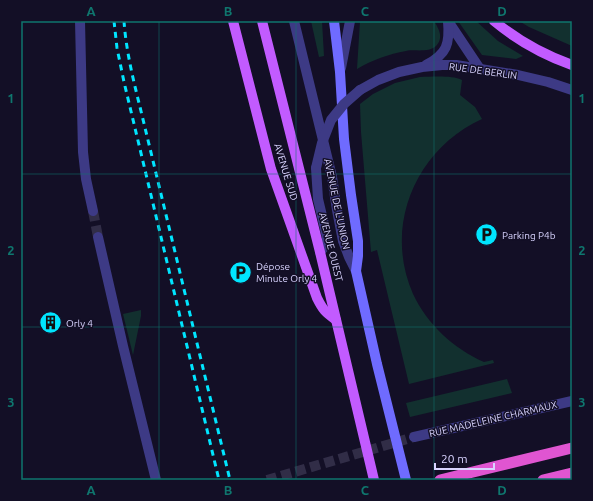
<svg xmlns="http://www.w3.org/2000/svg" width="593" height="501" font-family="Ubuntu,sans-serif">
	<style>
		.green { fill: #12302f }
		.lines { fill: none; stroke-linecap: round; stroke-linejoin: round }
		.minor-tunnel { stroke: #312d47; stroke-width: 10; stroke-dasharray: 10 5; stroke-linecap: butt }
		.minor { stroke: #3d3a85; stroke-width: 10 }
		.tertiary { stroke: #3d3a85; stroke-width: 10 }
		.secondary { stroke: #6f6bff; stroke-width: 10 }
		.primary { stroke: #c25bff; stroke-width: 10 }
		.trunk { stroke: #e055d1; stroke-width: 11 }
		.rail { stroke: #00e5ff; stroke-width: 3; stroke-dasharray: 6 5; stroke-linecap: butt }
		.minor-bridge { stroke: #3d3a85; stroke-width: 10 }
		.grid { fill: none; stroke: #0f766e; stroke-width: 1; stroke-opacity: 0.55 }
		.labels { text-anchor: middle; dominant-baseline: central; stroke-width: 3; stroke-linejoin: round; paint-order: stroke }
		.street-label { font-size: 10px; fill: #d9d4ff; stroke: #130f26 }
		.poi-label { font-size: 10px; fill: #d9d4ff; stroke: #130f26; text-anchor: start }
		.neatline { fill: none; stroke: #0f766e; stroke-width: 1.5 }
		.grid-label { font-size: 13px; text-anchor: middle; font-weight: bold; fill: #0f766e }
	</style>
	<rect width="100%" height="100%" fill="#130f26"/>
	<g class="green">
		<polygon points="311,21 322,21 324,56 319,57"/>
		<path d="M360,21h74c5,8 10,17 2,25 -7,7 -21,3 -30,5 -17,3 -34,9 -49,18z"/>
		<polygon points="458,21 476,21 498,41 523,56 516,59 482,55"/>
		<polygon points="519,21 572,21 572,46 529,27"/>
		<path d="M420,77c11,0 32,-2 42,3l-2,15 15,12 7,12c-66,30 -99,107 -69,175 14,30 41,55 71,68l9,-2 1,3 -85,21 -32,-134 -6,2 -10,-120 -1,-28 13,-10 22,-11z"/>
		<polygon points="141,310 141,316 133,355 123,314"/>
		<polygon points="507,379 512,393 410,417 406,403"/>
	</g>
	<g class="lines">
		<g class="minor-tunnel">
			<polyline points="93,211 98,237"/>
			<polyline points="267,480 414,437"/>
		</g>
		<g class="minor">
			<polyline points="80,21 83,152 86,179 93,211"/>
			<polyline points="448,21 480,69"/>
			<path d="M426,65c21,-11 24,-21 22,-44"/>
			<polyline points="341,68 350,21"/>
			<polyline points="360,90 378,80 399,72 422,67 442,65 456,65 518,75 548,82 572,90"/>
			<polyline points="316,168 318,199 327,237 325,246 320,252"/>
			<polyline points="98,237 123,346 156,480"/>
			<polyline points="414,437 572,401"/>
		</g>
		<polyline class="tertiary" points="294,21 332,177 337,210 343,241 349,257 356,271"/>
		<polyline class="secondary" points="334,21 340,72 344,139 351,195 358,241 358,256 356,271 377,364 406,480"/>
		<g class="primary">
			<path d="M233,21l38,148 46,129c6,12 8,14 19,22"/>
			<polyline points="262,21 320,252 374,480"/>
			<path d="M494,21c23,19 50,34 78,44"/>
		</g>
		<g class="trunk">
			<polyline points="440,480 572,448"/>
			<polyline points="543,480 572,473"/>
		</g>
		<g class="rail">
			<polyline points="114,21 117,48 124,82 219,480"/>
			<path d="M124,21c2,29 9,58 16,86l90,373"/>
		</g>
		<polyline class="minor-bridge" points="316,168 322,143 331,120 344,104 360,90"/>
	</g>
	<path class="grid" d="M159,21v459M296,21v459M434,21v459M21,174h551M21,327h551"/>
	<defs>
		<symbol id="parking-disc" viewBox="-11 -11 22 22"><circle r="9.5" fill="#00e5ff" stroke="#130f26"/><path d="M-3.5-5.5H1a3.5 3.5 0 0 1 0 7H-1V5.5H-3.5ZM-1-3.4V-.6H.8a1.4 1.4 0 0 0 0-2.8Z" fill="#111"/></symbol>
		<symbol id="building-disc" viewBox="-11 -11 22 22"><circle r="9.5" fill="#00e5ff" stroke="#130f26"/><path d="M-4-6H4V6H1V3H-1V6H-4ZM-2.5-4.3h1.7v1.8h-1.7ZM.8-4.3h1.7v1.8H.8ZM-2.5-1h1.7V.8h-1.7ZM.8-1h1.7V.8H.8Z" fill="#111"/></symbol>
	</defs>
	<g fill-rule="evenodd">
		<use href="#parking-disc" x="474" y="222" width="25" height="25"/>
		<use href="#parking-disc" x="228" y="260" width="25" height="25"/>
		<use href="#building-disc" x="38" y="310" width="25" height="25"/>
	</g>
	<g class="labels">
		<g class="street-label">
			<text transform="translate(483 71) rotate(8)">RUE DE BERLIN</text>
			<text transform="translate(286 172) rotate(73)">AVENUE SUD</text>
			<text transform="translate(337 204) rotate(78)">AVENUE DE L'UNION</text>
			<text transform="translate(331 247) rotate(76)">AVENUE OUEST</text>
			<text transform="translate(493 419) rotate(-13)">RUE MADELEINE CHARMAUX</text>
		</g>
		<g class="poi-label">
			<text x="502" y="235">Parking P4b</text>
			<text x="256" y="266">Dépose<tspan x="256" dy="12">Minute Orly 4</tspan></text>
			<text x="66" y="323">Orly 4</text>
		</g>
	</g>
	<rect width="593" height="501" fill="none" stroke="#130f26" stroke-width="44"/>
	<path d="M435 463v6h59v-6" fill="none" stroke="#d9d4ff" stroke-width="2"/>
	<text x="441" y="463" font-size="12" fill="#d9d4ff" stroke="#130f26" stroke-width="3" paint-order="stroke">20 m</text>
	<rect x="22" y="22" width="549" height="457" class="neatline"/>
	<g class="grid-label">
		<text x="91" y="16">A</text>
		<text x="228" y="16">B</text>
		<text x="365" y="16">C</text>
		<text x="502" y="16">D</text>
		<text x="11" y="103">1</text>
		<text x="582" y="103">1</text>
		<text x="11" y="255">2</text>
		<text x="582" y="255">2</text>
		<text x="11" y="407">3</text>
		<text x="582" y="407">3</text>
		<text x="91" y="495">A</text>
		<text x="228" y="495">B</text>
		<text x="365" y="495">C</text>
		<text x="502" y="495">D</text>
	</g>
</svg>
